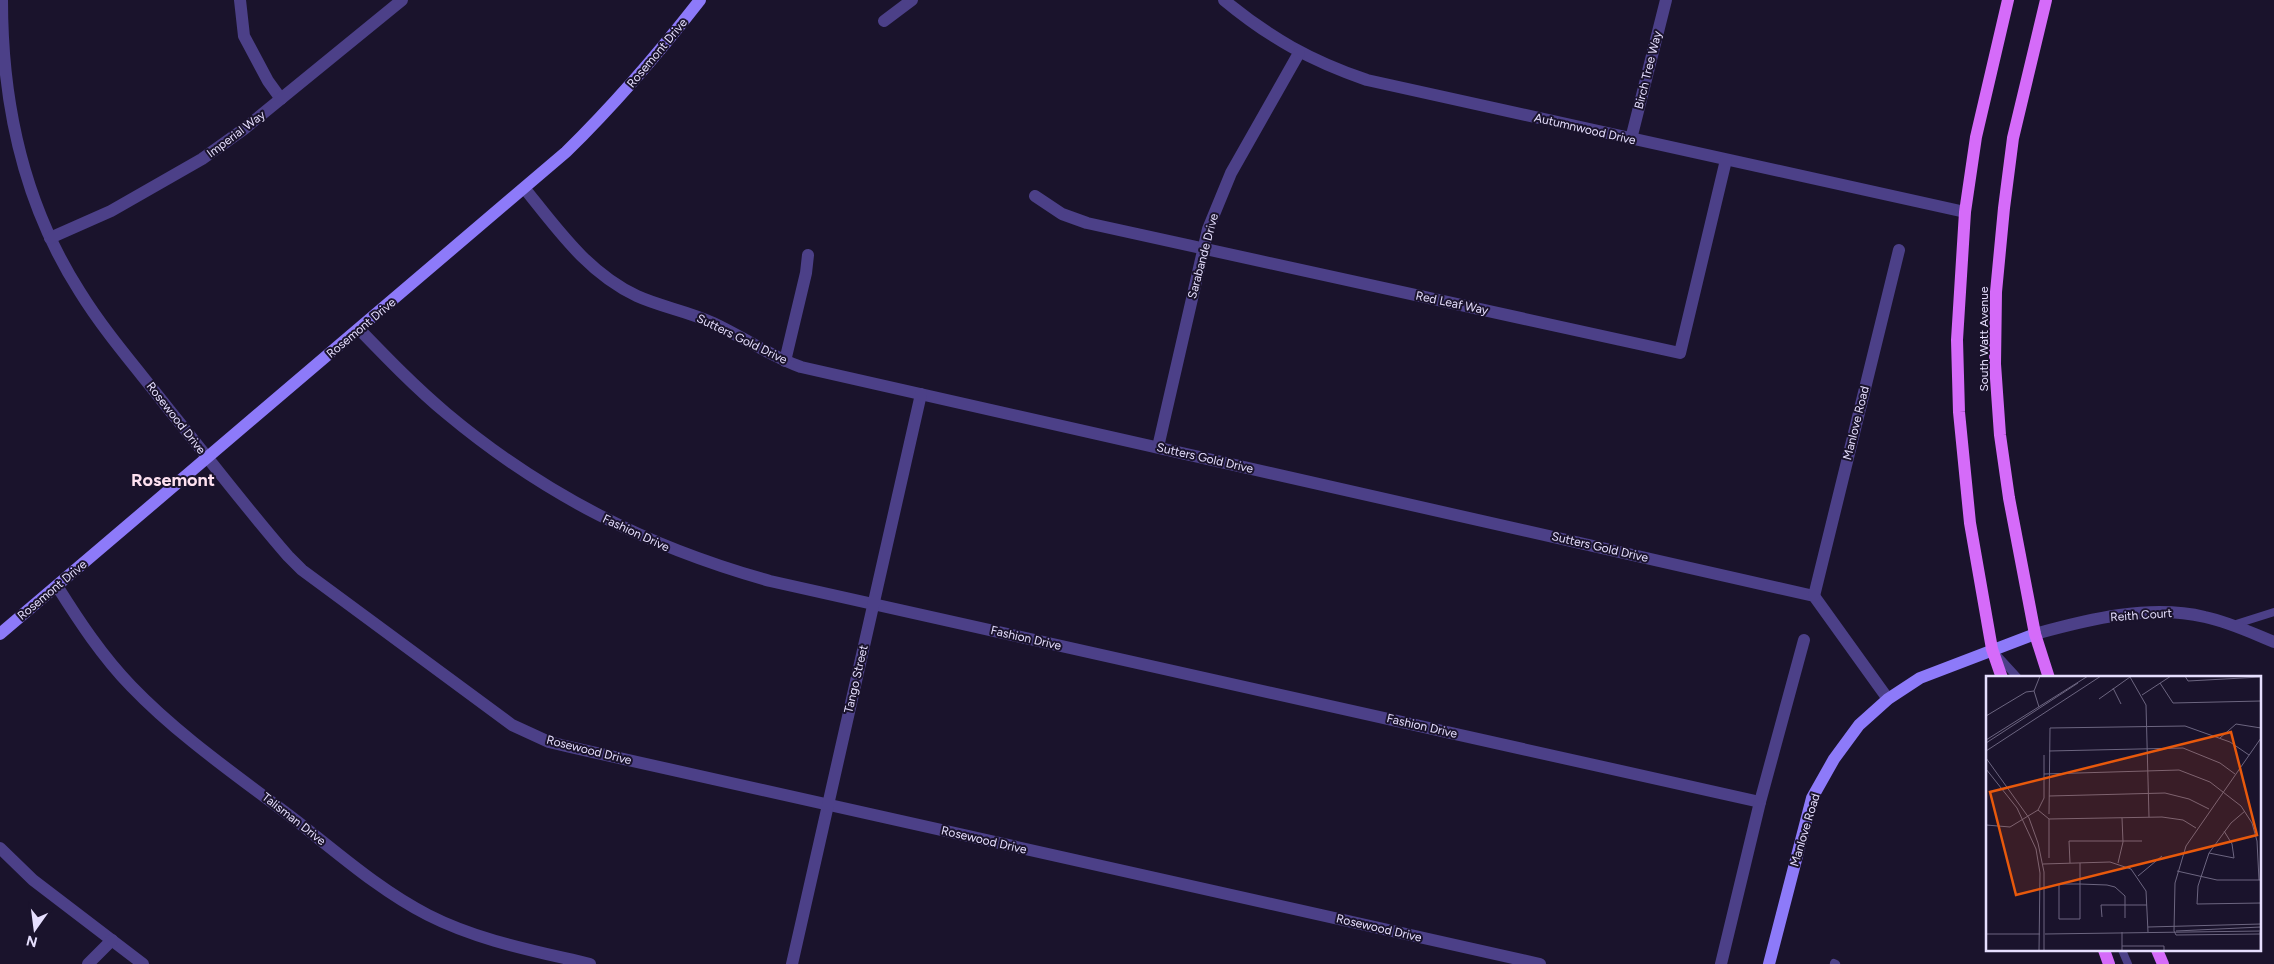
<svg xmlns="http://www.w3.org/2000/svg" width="2274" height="964" font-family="Figtree,sans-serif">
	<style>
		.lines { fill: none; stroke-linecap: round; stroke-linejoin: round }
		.lane { stroke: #4c4088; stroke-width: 8 }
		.street { stroke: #4c4088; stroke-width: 12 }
		.secondary { stroke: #8d7af9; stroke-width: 12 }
		.primary { stroke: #d56bf9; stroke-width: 12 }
		.labels { text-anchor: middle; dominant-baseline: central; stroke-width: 4; stroke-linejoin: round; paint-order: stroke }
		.street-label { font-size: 12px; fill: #e6dffe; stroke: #1a132c }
		.district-label { font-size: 18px; font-weight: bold; fill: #fee1f0; stroke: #1a132c }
		.inset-road { fill: none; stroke: #6c6580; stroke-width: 1 }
		.view { fill: #e8590c; fill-opacity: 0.15; stroke: #e8590c; stroke-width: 2.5 }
		.inset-edge { fill: none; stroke: #e6dffe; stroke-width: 2.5 }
	</style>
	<rect width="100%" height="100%" fill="#1a132c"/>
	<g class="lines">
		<g class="lane">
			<polyline points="2233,625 2274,612"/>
			<polyline points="1996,654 2018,678"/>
			<polyline points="2122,950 2128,964"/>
			<polyline points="1834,963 1836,964"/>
		</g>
		<g class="street">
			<path d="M2,0c0,104 21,203 78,292 26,42 60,80 91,120 39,48 76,97 117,144l14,14 210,155 37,17 21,5 970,217"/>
			<polyline points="240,0 244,36 268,81 281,99"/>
			<path d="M1224,0c46,38 87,61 143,80l598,132"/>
			<polyline points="884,21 912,0"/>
			<polyline points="1631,139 1666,0"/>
			<path d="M525,189c33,41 63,84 112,107 24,11 51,15 76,27 30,14 57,33 88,44l1013,229 74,103"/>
			<polyline points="1035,196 1062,214 1087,223 1680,353 1726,160"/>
			<polyline points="50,238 111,211 202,159 244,129 402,0"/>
			<path d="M359,329c28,29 56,58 87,84 98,82 202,134 324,168l990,221"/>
			<polyline points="785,361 806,273 808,255"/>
			<polyline points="1158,447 1208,229 1231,173 1299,53"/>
			<path d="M57,586c22,35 45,70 74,100 50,52 111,93 167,136 42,33 83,69 130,93 51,26 107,36 162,49"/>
			<polyline points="1814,596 1899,250"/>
			<path d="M2035,634c54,-15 115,-30 170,-17 24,5 47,16 69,25"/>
			<polyline points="0,848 33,880 143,964"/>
			<polyline points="88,964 112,940"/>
			<polyline points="792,964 921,394"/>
			<polyline points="1721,964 1760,802 1804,640"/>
		</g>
		<g class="secondary">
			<path d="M0,634l566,-482c49,-48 92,-98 134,-152"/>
			<polyline points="1769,964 1812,798 1834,759 1859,725 1888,699 1920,678 2035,634"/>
		</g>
		<g class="primary">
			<polyline points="2046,0 2013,138 2004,208 1996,292 1995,364 2000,435 2009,498 2035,634 2049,678"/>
			<polyline points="2002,678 1992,649 1970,523 1959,412 1957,340 1965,212 1976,137 2008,0"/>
			<polyline points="2104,950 2109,964"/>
			<polyline points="2157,950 2163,964"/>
		</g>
	</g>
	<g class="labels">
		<g class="street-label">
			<text transform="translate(657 53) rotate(-50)">Rosemont Drive</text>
			<text transform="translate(1648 70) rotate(-76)">Birch Tree Way</text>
			<text transform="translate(1585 129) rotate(13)">Autumnwood Drive</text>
			<text transform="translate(236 134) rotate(-37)">Imperial Way</text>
			<text transform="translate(1203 256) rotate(-75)">Sarabande Drive</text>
			<text transform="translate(1452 303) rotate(12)">Red Leaf Way</text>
			<text transform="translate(361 328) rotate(-40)">Rosemont Drive</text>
			<text transform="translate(742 339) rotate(26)">Sutters Gold Drive</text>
			<text transform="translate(1984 339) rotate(-90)">South Watt Avenue</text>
			<text transform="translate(176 418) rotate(52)">Rosewood Drive</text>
			<text transform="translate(1856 423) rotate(-76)">Manlove Road</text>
			<text transform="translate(1205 458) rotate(13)">Sutters Gold Drive</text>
			<text transform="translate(636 533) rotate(25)">Fashion Drive</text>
			<text transform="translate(1600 547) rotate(13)">Sutters Gold Drive</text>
			<text transform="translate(52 590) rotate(-40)">Rosemont Drive</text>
			<text transform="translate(2141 615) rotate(-4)">Reith Court</text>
			<text transform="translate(1026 638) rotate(13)">Fashion Drive</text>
			<text transform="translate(856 679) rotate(-77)">Tango Street</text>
			<text transform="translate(1422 726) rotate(13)">Fashion Drive</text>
			<text transform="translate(589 750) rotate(14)">Rosewood Drive</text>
			<text transform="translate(294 819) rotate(38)">Talisman Drive</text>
			<text transform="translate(1805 830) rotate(-73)">Manlove Road</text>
			<text transform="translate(984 840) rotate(13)">Rosewood Drive</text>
			<text transform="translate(1379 928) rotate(13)">Rosewood Drive</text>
		</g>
		<g class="district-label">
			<text x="173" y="480">Rosemont</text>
		</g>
	</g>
	<g transform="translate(1986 676)">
		<rect width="275" height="275" fill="#1a132c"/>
		<path class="inset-road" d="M199,0l3,5 73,-4M144,1l16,28 3,112M174,7l13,20 88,-2M127,12l8,16M156,19l29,-19M113,23l31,-22M53,31l-5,-16 6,-15M0,40l40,-24 8,-1M234,62l16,-14 25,4M0,64l102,-64M0,67l92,-60M0,75l115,-75M63,75l134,-3 37,15 15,11M0,82l43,60 9,25 6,29v79M0,93l31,39 19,41 4,24 -1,78M58,98l135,-4 31,12 31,24 11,17 5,18 2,39M63,120l116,-3 24,6 20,10M52,134l11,9 113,-2 21,3 13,8M259,135l-14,12 -22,30 -11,33 -1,18 64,-1M63,138l1,-86 135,-2 45,16 19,13M63,143v39M0,149l24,2 28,-17 6,-12v-43M223,177l25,5 -2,-14 -8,-13M84,187l-1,-22h73M94,187v56h-21v-35h21l27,1 8,2 10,9v22M132,187l5,-21 -1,-24M57,188l67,-2 21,7 15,22 2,41M191,195l40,9h44M152,200l24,-20M116,241l-1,-12h46M162,251l113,-3M188,255l1,-48 11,-37 75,-108M188,255l2,4 84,-1M190,255l85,-4M274,256v19M0,258h54M59,258l216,-3M136,270h42v5M136,275v-19"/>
		<path class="view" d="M245,56l26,103 -241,60 -26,-103z"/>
		<rect width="275" height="275" class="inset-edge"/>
	</g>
	<g transform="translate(35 929) rotate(194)" stroke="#1a132c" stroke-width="4" paint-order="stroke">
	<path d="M0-4L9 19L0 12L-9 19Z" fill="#e6dffe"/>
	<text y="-8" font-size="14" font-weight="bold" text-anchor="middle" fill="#e6dffe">N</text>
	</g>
</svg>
